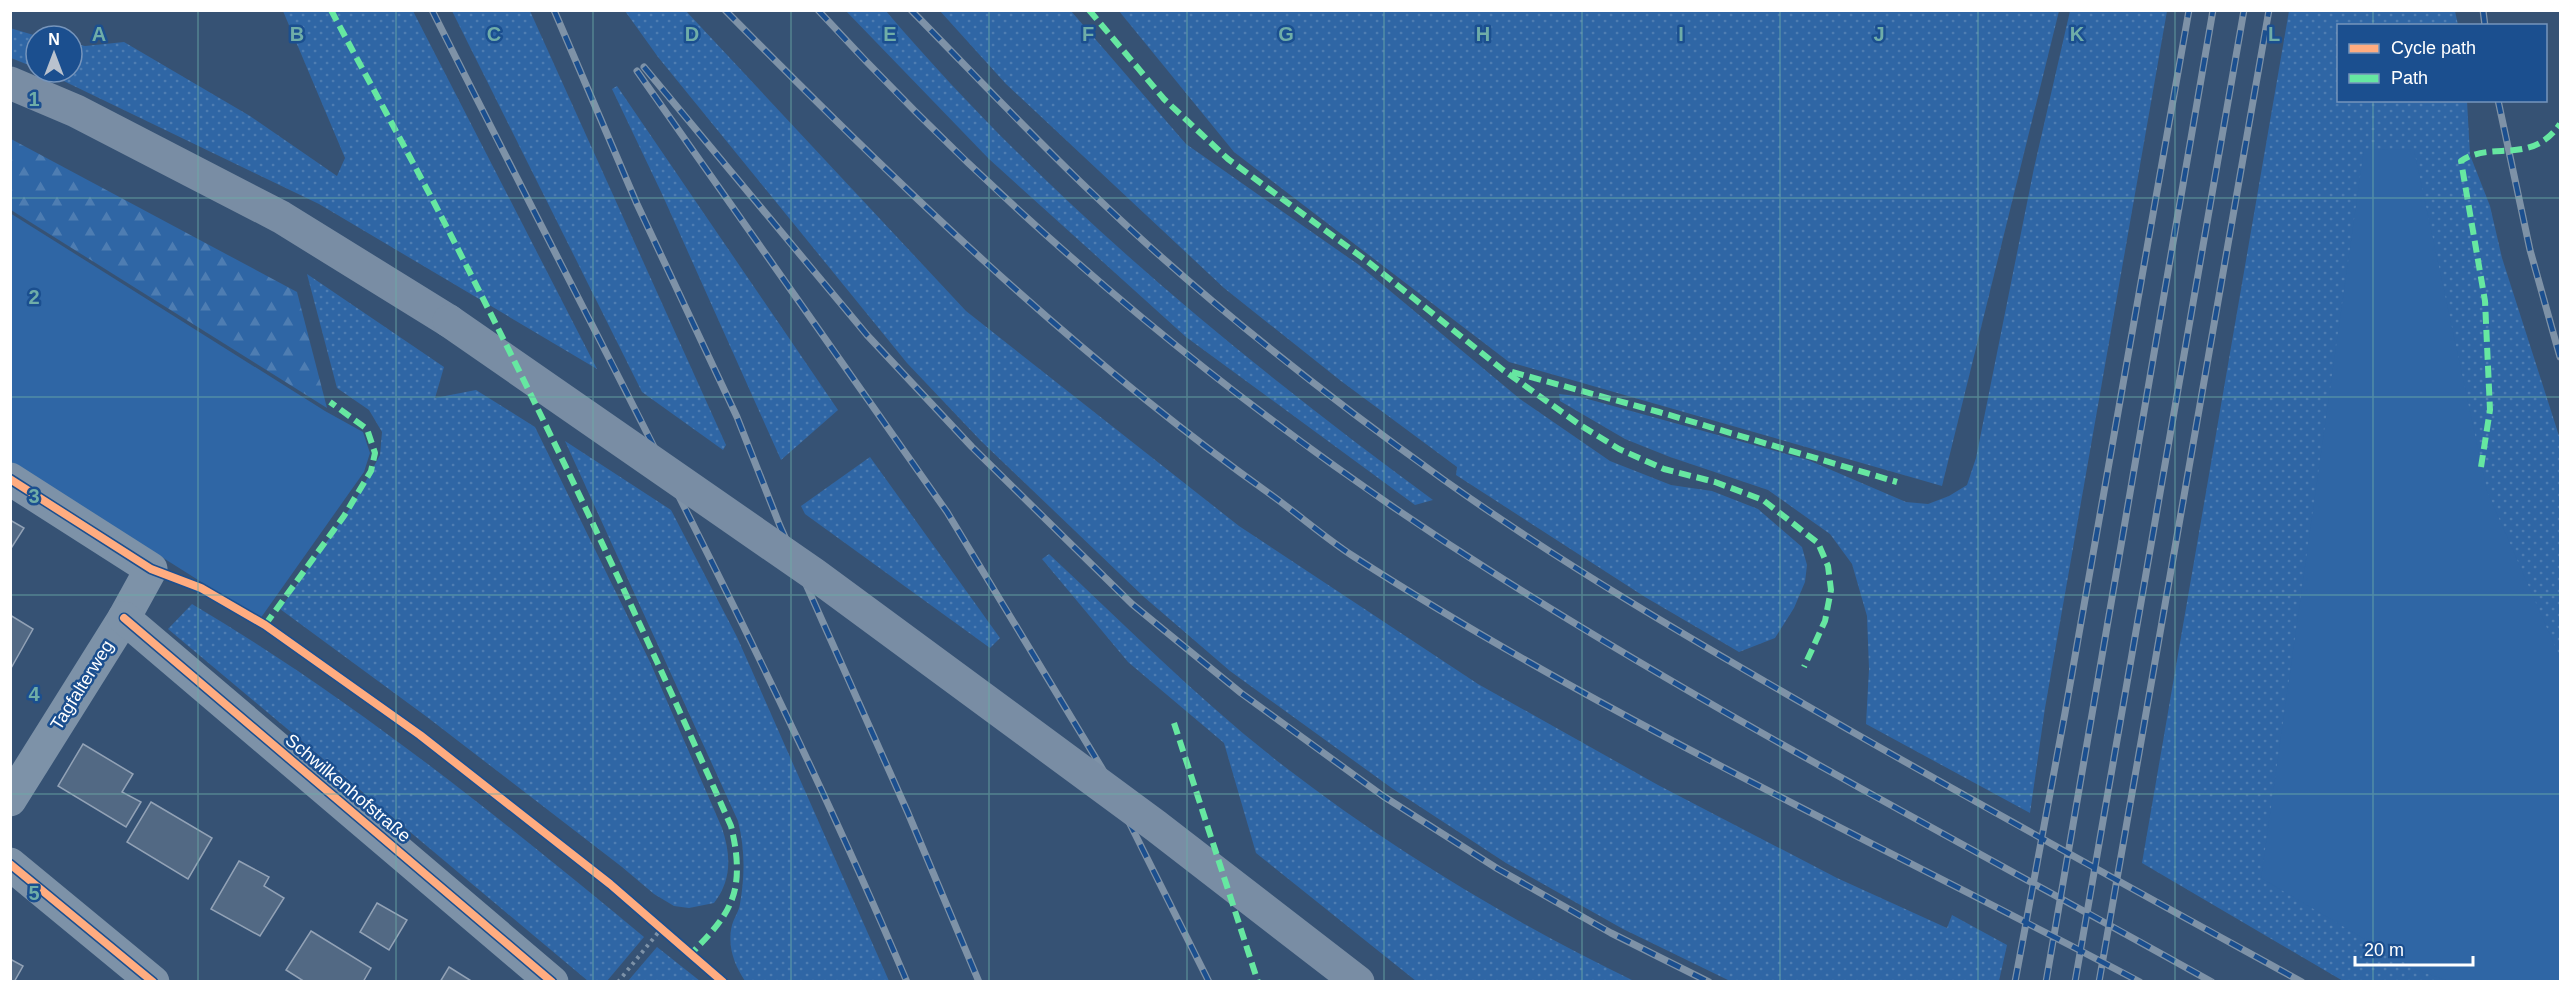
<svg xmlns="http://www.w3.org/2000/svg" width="2571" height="992" font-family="Helvetica,sans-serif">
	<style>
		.grass { fill: url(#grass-dots) }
		.forest { fill: url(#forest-firs) }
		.garden { fill: #2f66a5 }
		.building { fill: #526984; stroke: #92a2b6; stroke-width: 1.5 }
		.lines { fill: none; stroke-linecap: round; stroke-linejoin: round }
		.path { stroke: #7d92a8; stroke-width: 4; stroke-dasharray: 3 4.5; stroke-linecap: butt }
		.minor { stroke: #7d92a8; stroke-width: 33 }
		.secondary { stroke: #798da4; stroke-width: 33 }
		.rail-casing { stroke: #7e92a7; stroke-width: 7 }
		.rail { stroke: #1b4f8f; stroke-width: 4.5; stroke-dasharray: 14; stroke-linecap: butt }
		.secondary-bridge { stroke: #798da4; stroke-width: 33 }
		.quiet { stroke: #66e7a1; stroke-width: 6; stroke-dasharray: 12 6; stroke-linecap: butt }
		.cycleway-casing { stroke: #1b4f8f; stroke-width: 11 }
		.cycleway { stroke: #ffac80; stroke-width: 8 }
		.grid { fill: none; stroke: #6fada8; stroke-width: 1.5; stroke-opacity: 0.55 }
		.labels { text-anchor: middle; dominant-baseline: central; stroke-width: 5; stroke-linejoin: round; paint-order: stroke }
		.street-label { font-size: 18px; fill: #fff; stroke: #1b4f8f }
		.grid-label { font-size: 20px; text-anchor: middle; font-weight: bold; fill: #6fada8; stroke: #1b4f8f; stroke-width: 5; stroke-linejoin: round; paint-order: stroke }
	</style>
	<defs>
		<pattern id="grass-dots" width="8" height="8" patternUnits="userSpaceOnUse" patternTransform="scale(1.5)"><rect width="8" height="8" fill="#2f66a5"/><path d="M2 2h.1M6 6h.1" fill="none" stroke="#4e7db2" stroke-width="1.8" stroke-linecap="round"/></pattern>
		<pattern id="forest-firs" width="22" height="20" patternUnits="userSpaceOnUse" patternTransform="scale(1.5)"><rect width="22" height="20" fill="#2f66a5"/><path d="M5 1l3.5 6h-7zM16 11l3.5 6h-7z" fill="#4e7db2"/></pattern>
	</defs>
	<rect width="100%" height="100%" fill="#365274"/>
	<g class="grass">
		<polygon points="283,11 413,11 597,369 319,204 45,72 72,72 72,43 85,46 124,42 250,116 337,176 345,158"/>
		<polygon points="452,11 530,11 726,445 723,450 642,392"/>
		<polygon points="625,11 686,11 966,311 1239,526 1478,684 1658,785 1837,878 1947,928 1952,915 2007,945 1999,981 1730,981 1623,929 1506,863 1393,789 1230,671 1144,597 981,441 907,363 658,57"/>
		<path d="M846,11h40c159,187 350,344 547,489l-18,5 -229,-168 -197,-178z"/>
		<polygon points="940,11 1071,11 1186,144 1359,265 1520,399 1610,461 1671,485 1712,491 1758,509 1802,547 1807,565 1805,582 1794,608 1775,638 1739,652 1645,597 1456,475 1457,467 1341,381 1224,288 1006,84"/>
		<polygon points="1119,11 2059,11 1942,486 1509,362 1234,152"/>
		<polygon points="2070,11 2167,11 2045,708 2030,813 1866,724 1869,669 1867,616 1852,564 1830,534 1768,490 1670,457 1625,439 1560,401 1559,394 1577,396 1808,460 1906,502 1928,504 1949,496 1967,485 1976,458 2034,168"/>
		<polygon points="2289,11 2455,11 2458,25 2338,26 2338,100 2467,101 2470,155 2490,206 2502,258 2560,439 2560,981 2343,981 2142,863"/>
		<polygon points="10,28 37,36 36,68 11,58"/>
		<polygon points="617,86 838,410 781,460 662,194 612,89"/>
		<path d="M307,274l137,93 -9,31 41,-8 59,37 115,235 72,166c9,27 10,52 -8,75l-25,5 -15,-2 -20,-12 -32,-27 -195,-150 -147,-108 75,-108 25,-46 2,-23 -13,-22 -32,-22z"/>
		<path d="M565,441l106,69 66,127 152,344h-144c-11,-17 -18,-35 -13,-56 2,-7 7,-14 8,-21 5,-29 5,-55 -2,-83z"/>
		<polygon points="870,457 1000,638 990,648 805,514 801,506"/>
		<path d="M1049,554c77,72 153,149 236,213 108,83 227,155 349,214h-218l-160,-128 -32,-110 -96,-81 -86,-103z"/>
		<path d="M192,604c161,95 308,214 452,333l-37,44h-19l-420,-352z"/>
		<polygon points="657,947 700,981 628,981"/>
	</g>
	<polygon class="forest" points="11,139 297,292 327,408 11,210"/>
	<g class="garden">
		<polygon points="2364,149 2414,150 2487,491 2560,658 2560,981 2448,981 2417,970 2261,878"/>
		<polygon points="10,213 325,411 363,432 370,453 364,472 260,619 11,462"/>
	</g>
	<g class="building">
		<polygon points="10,520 24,528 10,550"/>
		<polygon points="10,615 33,629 10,670"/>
		<polygon points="83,744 133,774 122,792 141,802 126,827 58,786"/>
		<polygon points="151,802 212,838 188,879 127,842"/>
		<polygon points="239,861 269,877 264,886 284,898 260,936 211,909"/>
		<polygon points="377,903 407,920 389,950 360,932"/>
		<polygon points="311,931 371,968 363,982 305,982 286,970"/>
		<polygon points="10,959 23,966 14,982 10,982"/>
		<polygon points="449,967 473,982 440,982"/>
	</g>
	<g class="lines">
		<polyline class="path" points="618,982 661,929"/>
		<g class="minor">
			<polyline points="10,479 151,569 124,618 10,800"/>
			<polyline points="124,618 552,982"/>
			<polyline points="10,864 153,982"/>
		</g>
		<polyline class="secondary" points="10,83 76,111 281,217 449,321"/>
		<defs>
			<g id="rail">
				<path d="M432,10c161,322 334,640 475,972"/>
				<polyline points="554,10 637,204 737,417 780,526 908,813 979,982"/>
				<path d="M725,10c171,173 347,343 545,484 28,20 54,43 83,62 251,162 524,286 787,426"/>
				<path d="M818,10c200,218 435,412 685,569 230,145 471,270 709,403"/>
				<path d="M911,10c60,61 119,124 181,183 109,105 229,199 352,287 121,86 250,161 379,235 158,91 319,179 479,267"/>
				<polyline points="2483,10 2485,26"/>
				<polyline points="644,67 867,335 972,447 1132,604 1241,693 1383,796 1498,869 1611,933 1709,982"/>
				<polyline points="637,71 947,512 1103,770 1209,982"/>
				<polyline points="2498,100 2530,250 2560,357"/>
				<polyline points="2015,982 2065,713 2189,10"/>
				<polyline points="2046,982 2213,10"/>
				<polyline points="2075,982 2244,10"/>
				<polyline points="2099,982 2269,10"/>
			</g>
		</defs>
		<use href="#rail" class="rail-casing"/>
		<use href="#rail" class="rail"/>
		<polyline class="secondary-bridge" points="449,321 814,574 1156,826 1358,982"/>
		<g class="quiet">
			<path d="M331,10c45,85 92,169 135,255 94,184 181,372 265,561 6,24 10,55 -1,78 -8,19 -26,36 -40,51"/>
			<polyline points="1089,10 1164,99 1228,159 1367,261 1503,370 1580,425 1619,449 1664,469 1715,482 1763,500 1818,543 1828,566 1831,590 1825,621 1804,667"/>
			<polyline points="1512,372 1659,412 1897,482"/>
			<path d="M2481,467l9,-57 -5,-109 -24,-140c31,-21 70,5 99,-37"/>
			<polyline points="265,625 344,516 371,471 375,453 367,429 330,402"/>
			<polyline points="1174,723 1258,982"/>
		</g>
		<defs>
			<g id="cycleway">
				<polyline points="10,479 151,569 201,588 265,625 420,735 610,884 723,982"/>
				<polyline points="124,618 552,982"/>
				<polyline points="10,864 153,982"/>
			</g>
		</defs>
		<use href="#cycleway" class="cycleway-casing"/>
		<use href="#cycleway" class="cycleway"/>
	</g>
	<path class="grid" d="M198,10v972M396,10v972M593,10v972M791,10v972M989,10v972M1187,10v972M1384,10v972M1582,10v972M1780,10v972M1978,10v972M2175,10v972M2373,10v16M2373,100v882M10,198h2550M10,397h2550M10,595h2550M10,794h2550"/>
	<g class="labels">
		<g class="street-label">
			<text transform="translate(82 685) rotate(-58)">Tagfalterweg</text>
			<text transform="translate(348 788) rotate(40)">Schwilkenhofstraße</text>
		</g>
	</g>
	<g class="grid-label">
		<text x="99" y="41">A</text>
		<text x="297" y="41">B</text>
		<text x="494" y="41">C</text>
		<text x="692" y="41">D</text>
		<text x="890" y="41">E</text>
		<text x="1088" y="41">F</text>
		<text x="1286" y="41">G</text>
		<text x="1483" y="41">H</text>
		<text x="1681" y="41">I</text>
		<text x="1879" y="41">J</text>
		<text x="2077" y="41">K</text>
		<text x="2274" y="41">L</text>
		<text x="34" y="106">1</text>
		<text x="34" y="304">2</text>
		<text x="34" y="503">3</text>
		<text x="34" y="701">4</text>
		<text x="34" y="900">5</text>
	</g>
	<rect width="2571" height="992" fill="none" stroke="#ffffff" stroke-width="24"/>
	<rect x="2337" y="24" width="210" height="78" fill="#1b4f8f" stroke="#7695bc" stroke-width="1.5"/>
	<rect x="2349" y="44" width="30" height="9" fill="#ffac80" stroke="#7695bc" stroke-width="1.5"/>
	<text x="2391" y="54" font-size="18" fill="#ffffff">Cycle path</text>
	<rect x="2349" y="74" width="30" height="9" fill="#66e7a1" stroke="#7695bc" stroke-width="1.5"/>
	<text x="2391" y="84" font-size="18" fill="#ffffff">Path</text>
	<g transform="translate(54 54)"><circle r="28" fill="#1b4f8f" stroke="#7695bc" stroke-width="1.5"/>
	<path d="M0-4.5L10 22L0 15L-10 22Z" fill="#b9c2ce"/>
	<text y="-9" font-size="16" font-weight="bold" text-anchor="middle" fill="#ffffff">N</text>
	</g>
	<path d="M2355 956v9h118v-9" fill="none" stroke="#ffffff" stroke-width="3"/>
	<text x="2364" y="956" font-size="18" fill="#ffffff" stroke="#1b4f8f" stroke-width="4.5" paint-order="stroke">20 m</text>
</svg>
